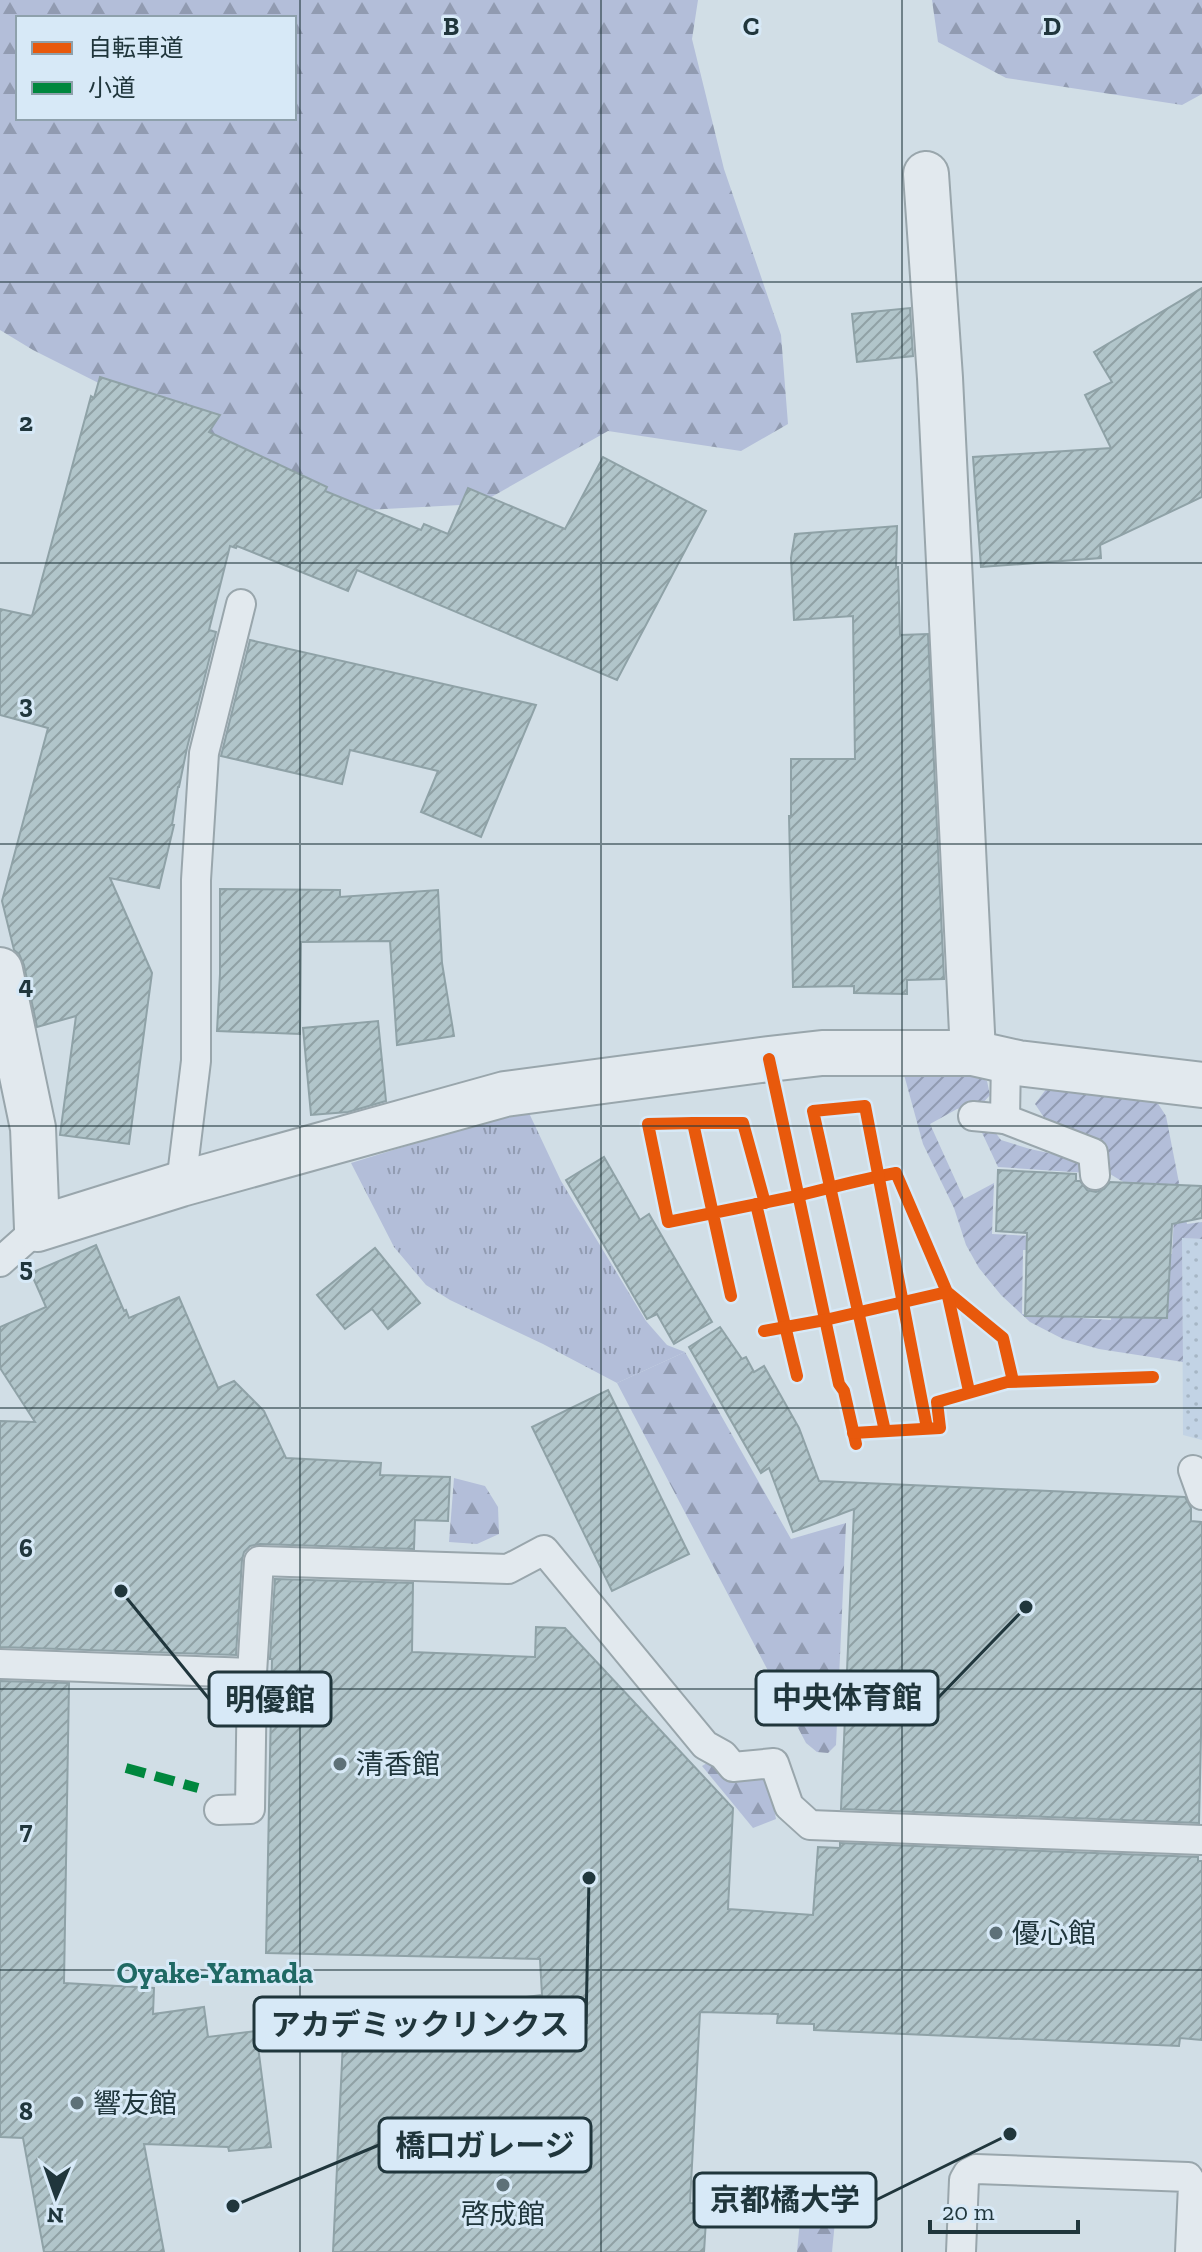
<svg xmlns="http://www.w3.org/2000/svg" width="1202" height="2252" font-family="'Zilla Slab','Noto Sans JP',serif">
	<style>
		.farmland { fill: url(#farmland-dots) }
		.grass { fill: url(#grass-tufts) }
		.forest { fill: url(#forest-firs); fill-rule: evenodd }
		.garden { fill: url(#garden-furrows) }
		.building { fill: url(#building-hatch); stroke: #8fa2a7; stroke-width: 2 }
		.lines { fill: none; stroke-linecap: round; stroke-linejoin: round }
		.lane-casing { stroke: #99a6ac; stroke-width: 32 }
		.street-casing { stroke: #99a6ac; stroke-width: 48 }
		.lane { stroke: #e2e9ee; stroke-width: 28 }
		.street { stroke: #e2e9ee; stroke-width: 44 }
		.quiet { stroke: #00873e; stroke-width: 10; stroke-dasharray: 20 10; stroke-linecap: butt }
		.cycleway-casing { stroke: #d7e9f7; stroke-width: 17 }
		.cycleway { stroke: #e8590c; stroke-width: 12 }
		.grid { fill: none; stroke: #20363c; stroke-width: 2; stroke-opacity: 0.55 }
		.poi-dot { fill: #5e7178; stroke: #d7e9f7; stroke-width: 3 }
		.labels { text-anchor: middle; dominant-baseline: central; stroke-width: 6; stroke-linejoin: round; paint-order: stroke }
		.poi-label { font-size: 28px; fill: #20363c; stroke: #d7e9f7; text-anchor: start }
		.neighbourhood-label { font-size: 30px; font-weight: bold; fill: #1f6964; stroke: #d7e9f7 }
		.grid-label { font-size: 26px; text-anchor: middle; font-weight: bold; fill: #20363c; stroke: #d7e9f7; stroke-width: 6; stroke-linejoin: round; paint-order: stroke }
		.leader { fill: none; stroke: #20363c; stroke-width: 3 }
		.callout-dot { fill: #20363c; stroke: #d7e9f7; stroke-width: 3 }
		.callout { fill: #d7e9f7; stroke: #20363c; stroke-width: 3 }
		.callout-label { font-size: 30px; text-anchor: middle; font-weight: bold; fill: #20363c }
	</style>
	<defs>
		<pattern id="farmland-dots" width="8" height="8" patternUnits="userSpaceOnUse" patternTransform="scale(2)"><rect width="8" height="8" fill="#c2d3e5"/><path d="M2 2h.1M6 6h.1" fill="none" stroke="#a6b6c5" stroke-width="1.8" stroke-linecap="round"/></pattern>
		<pattern id="grass-tufts" width="24" height="20" patternUnits="userSpaceOnUse" patternTransform="scale(2)"><rect width="24" height="20" fill="#b3bed9"/><path d="M3 7l-1-3M5 7V3M7 7l1-3M15 17l-1-3M17 17v-4M19 17l1-3" fill="none" stroke="#919bb1"/></pattern>
		<pattern id="forest-firs" width="22" height="20" patternUnits="userSpaceOnUse" patternTransform="scale(2)"><rect width="22" height="20" fill="#b3bed9"/><path d="M5 1l3.5 6h-7zM16 11l3.5 6h-7z" fill="#919bb1"/></pattern>
		<pattern id="garden-furrows" width="10" height="10" patternUnits="userSpaceOnUse" patternTransform="scale(2)"><rect width="10" height="10" fill="#b3bed9"/><path d="M-1 1l2-2M0 10L10 0M9 11l2-2" fill="none" stroke="#919bb1"/></pattern>
		<pattern id="building-hatch" width="6" height="6" patternUnits="userSpaceOnUse" patternTransform="scale(2)"><rect width="6" height="6" fill="#b1c5ca"/><path d="M-1 1l2-2M0 6l6-6M5 7l2-2" fill="none" stroke="#90a1a5"/></pattern>
	</defs>
	<rect width="100%" height="100%" fill="#d1dee6"/>
	<polygon class="farmland" points="1182,1238 1202,1239 1202,1440 1183,1435"/>
	<polygon class="grass" points="529,1113 561,1181 646,1321 667,1345 685,1352 617,1383 543,1344 450,1300 426,1285 394,1247 351,1163 481,1123"/>
	<g class="forest">
		<path d="M0,0h698l-6,39 32,130 57,166 7,89 -47,27 -133,-20 -129,73 -151,8 -126,-77 -169,-85 -33,-20zM18,18h276v100h-276z"/>
		<polygon points="932,0 1202,0 1202,94 1182,105 1006,78 938,42"/>
		<polygon points="685,1352 791,1539 846,1523 836,1745 828,1753 817,1752 806,1743 617,1383"/>
		<polygon points="454,1478 485,1486 498,1507 499,1534 477,1544 449,1542"/>
		<polygon points="715,1758 767,1770 776,1819 753,1828 702,1766"/>
		<polygon points="801,2210 836,2211 832,2252 797,2252"/>
	</g>
	<g class="garden">
		<polygon points="903,1071 966,1072 987,1081 990,1095 982,1104 957,1109 930,1124 964,1199 994,1183 992,1234 1054,1237 1054,1249 1023,1250 1022,1314 1111,1320 1114,1259 1133,1253 1172,1254 1175,1200 1130,1186 1110,1174 1107,1149 1047,1122 1035,1104 1047,1088 1155,1099 1166,1116 1187,1224 1202,1222 1202,1239 1182,1238 1183,1362 1099,1349 1063,1339 1030,1322 1001,1295 979,1268 966,1245 954,1208 923,1144"/>
		<polygon points="978,1124 989,1124 1001,1140 1030,1149 1081,1160 1087,1173 998,1167"/>
	</g>
	<g class="building">
		<polygon points="1202,288 1202,497 1100,545 1101,558 981,567 973,457 1111,448 1085,395 1112,382 1094,352"/>
		<polygon points="910,308 913,356 857,362 852,314"/>
		<polygon points="100,377 220,415 209,432 327,487 325,491 421,530 424,524 448,534 468,488 565,529 603,457 706,511 617,680 357,570 348,591 237,546 236,548 230,546 209,630 216,632 187,748 179,787 178,787 172,825 174,825 159,888 110,878 152,973 129,1144 60,1135 76,1016 37,1027 24,965 19,954 14,950 2,901 48,728 0,715 0,609 32,616 91,396 94,398"/>
		<polygon points="897,526 896,567 898,567 900,635 928,634 944,979 907,980 907,994 854,993 854,986 793,987 789,816 791,816 791,759 855,759 853,616 794,620 791,558 795,534"/>
		<polygon points="250,640 536,705 481,837 421,812 438,771 350,750 342,784 221,756"/>
		<polygon points="220,889 340,890 340,897 438,890 442,963 454,1036 397,1045 390,941 301,942 300,1034 217,1031 220,974"/>
		<polygon points="378,1021 386,1101 348,1112 311,1115 303,1028"/>
		<polygon points="604,1157 640,1220 649,1214 712,1322 674,1344 657,1314 647,1319 566,1180"/>
		<polygon points="998,1170 1076,1174 1076,1181 1080,1181 1087,1190 1096,1192 1104,1189 1110,1182 1202,1186 1202,1218 1172,1224 1167,1318 1025,1316 1027,1233 996,1231"/>
		<polygon points="96,1245 124,1311 126,1310 129,1318 179,1297 218,1388 234,1381 264,1411 286,1458 381,1463 380,1475 450,1477 448,1521 415,1520 414,1549 260,1544 250,1546 244,1552 242,1560 236,1655 0,1647 0,1421 35,1422 0,1368 0,1327 46,1307 31,1273"/>
		<polygon points="375,1248 420,1303 388,1329 372,1309 345,1329 317,1295"/>
		<polygon points="720,1327 742,1359 746,1357 754,1372 764,1366 799,1428 819,1481 1185,1497 1191,1508 1191,1521 1202,1522 1202,1691 1199,1823 841,1809 854,1509 793,1532 769,1468 761,1473 689,1347"/>
		<polygon points="608,1390 689,1554 612,1591 532,1427"/>
		<polygon points="275,1579 413,1583 412,1652 535,1657 536,1627 565,1628 733,1808 728,1909 813,1915 818,1847 840,1848 840,1843 1198,1857 1198,1861 1202,1861 1202,2040 1180,2038 1179,2046 814,2030 814,2024 777,2023 778,2014 700,2012 690,2203 707,2204 704,2252 333,2252 344,2020 542,1995 540,1959 266,1953 272,1659 270,1659"/>
		<polygon points="0,1681 69,1683 64,1983 154,1988 153,2014 204,2007 208,2037 256,2031 271,2147 229,2151 228,2147 144,2144 164,2252 44,2252 23,2138 0,2137"/>
	</g>
	<g class="lines">
		<defs>
			<g id="lane">
				<polyline points="1006,1059 1005,1119 1093,1153 1095,1175"/>
				<polyline points="973,1116 1005,1119"/>
				<polyline points="181,1184 196,1061 196,880 204,753 241,604"/>
				<polyline points="0,1262 37,1229"/>
				<polyline points="1193,1470 1202,1495"/>
				<polyline points="0,1664 252,1673"/>
				<polyline points="219,1810 250,1809 252,1673 259,1561 508,1569 544,1550 705,1745 723,1755 733,1767 774,1763 789,1806 810,1825 1202,1840"/>
				<polyline points="961,2252 964,2180 968,2173 976,2169 1188,2177 1193,2185 1190,2252"/>
			</g>
			<g id="street">
				<polyline points="926,174 940,378 973,1053"/>
				<polyline points="0,970 33,1128 37,1229 181,1184 505,1094 769,1059 822,1053 973,1053 1018,1063 1202,1085"/>
			</g>
		</defs>
		<use href="#lane" class="lane-casing"/>
		<use href="#street" class="street-casing"/>
		<use href="#lane" class="lane"/>
		<use href="#street" class="street"/>
		<polyline class="quiet" points="126,1768 198,1788"/>
		<defs>
			<g id="cycleway">
				<polyline points="769,1059 839,1384 844,1391 856,1444"/>
				<polyline points="693,1123 743,1123 765,1203"/>
				<polyline points="756,1204 797,1376"/>
				<path d="M731,1296l-38,-173 -45,1 20,98c43,-9 86,-17 129,-26 33,-8 65,-17 99,-23l51,119 56,46 10,43"/>
				<polyline points="764,1331 825,1320 947,1292 969,1391"/>
				<polyline points="885,1431 813,1111 865,1106 927,1428"/>
				<polyline points="853,1433 940,1428 937,1402 1007,1382 1153,1377"/>
			</g>
		</defs>
		<use href="#cycleway" class="cycleway-casing"/>
		<use href="#cycleway" class="cycleway"/>
	</g>
	<path class="grid" d="M300,0v2252M601,0v2252M902,0v2252M0,282h1202M0,563h1202M0,844h1202M0,1126h1202M0,1408h1202M0,1689h1202M0,1970h1202"/>
	<g class="poi-dot">
		<circle cx="340" cy="1764" r="8"/>
		<circle cx="996" cy="1933" r="8"/>
		<circle cx="77" cy="2103" r="8"/>
		<circle cx="503" cy="2185" r="8"/>
	</g>
	<g class="labels">
		<g class="poi-label">
			<text x="356" y="1764">清香館</text>
			<text x="1012" y="1933">優心館</text>
			<text x="93" y="2103">響友館</text>
			<text x="503" y="2214" text-anchor="middle">啓成館</text>
		</g>
		<g class="neighbourhood-label">
			<text x="215" y="1973">Oyake-Yamada</text>
		</g>
	</g>
	<g class="grid-label">
		<text x="451" y="35">B</text>
		<text x="751" y="35">C</text>
		<text x="1052" y="35">D</text>
		<text x="26" y="431">2</text>
		<text x="26" y="713">3</text>
		<text x="26" y="994">4</text>
		<text x="26" y="1276">5</text>
		<text x="26" y="1557">6</text>
		<text x="26" y="1839">7</text>
		<text x="26" y="2120">8</text>
	</g>
	<path class="leader" d="M1026 1607L938 1698M121 1591L209 1699M589 1878L586 2024M233 2206L379 2145M1010 2134L876 2200"/>
	<g class="callout-dot">
		<circle cx="1026" cy="1607" r="8"/>
		<circle cx="121" cy="1591" r="8"/>
		<circle cx="589" cy="1878" r="8"/>
		<circle cx="233" cy="2206" r="8"/>
		<circle cx="1010" cy="2134" r="8"/>
	</g>
	<g class="callout">
		<rect x="756" y="1671" width="182" height="54" rx="8"/>
		<rect x="209" y="1672" width="122" height="54" rx="8"/>
		<rect x="254" y="1997" width="332" height="54" rx="8"/>
		<rect x="379" y="2118" width="212" height="54" rx="8"/>
		<rect x="694" y="2173" width="182" height="54" rx="8"/>
	</g>
	<g class="callout-label">
		<text x="847" y="1708">中央体育館</text>
		<text x="270" y="1710">明優館</text>
		<text x="420" y="2035">アカデミックリンクス</text>
		<text x="485" y="2156">橋口ガレージ</text>
		<text x="785" y="2210">京都橘大学</text>
	</g>
	<rect x="16" y="16" width="280" height="104" fill="#d7e9f7" stroke="#8ea1ac" stroke-width="2"/>
	<rect x="32" y="42" width="40" height="12" fill="#e8590c" stroke="#8ea1ac" stroke-width="2"/>
	<text x="88" y="56" font-size="24" fill="#20363c">自転車道</text>
	<rect x="32" y="82" width="40" height="12" fill="#00873e" stroke="#8ea1ac" stroke-width="2"/>
	<text x="88" y="96" font-size="24" fill="#20363c">小道</text>
	<g transform="translate(56 2196) rotate(182)" stroke="#d7e9f7" stroke-width="6" paint-order="stroke">
	<path d="M0-6L14 30L0 20L-14 30Z" fill="#20363c"/>
	<text y="-12" font-size="22" font-weight="bold" text-anchor="middle" fill="#20363c">N</text>
	</g>
	<path d="M930 2220v12h148v-12" fill="none" stroke="#20363c" stroke-width="4"/>
	<text x="942" y="2220" font-size="24" fill="#20363c" stroke="#d7e9f7" stroke-width="6" paint-order="stroke">20 m</text>
</svg>
